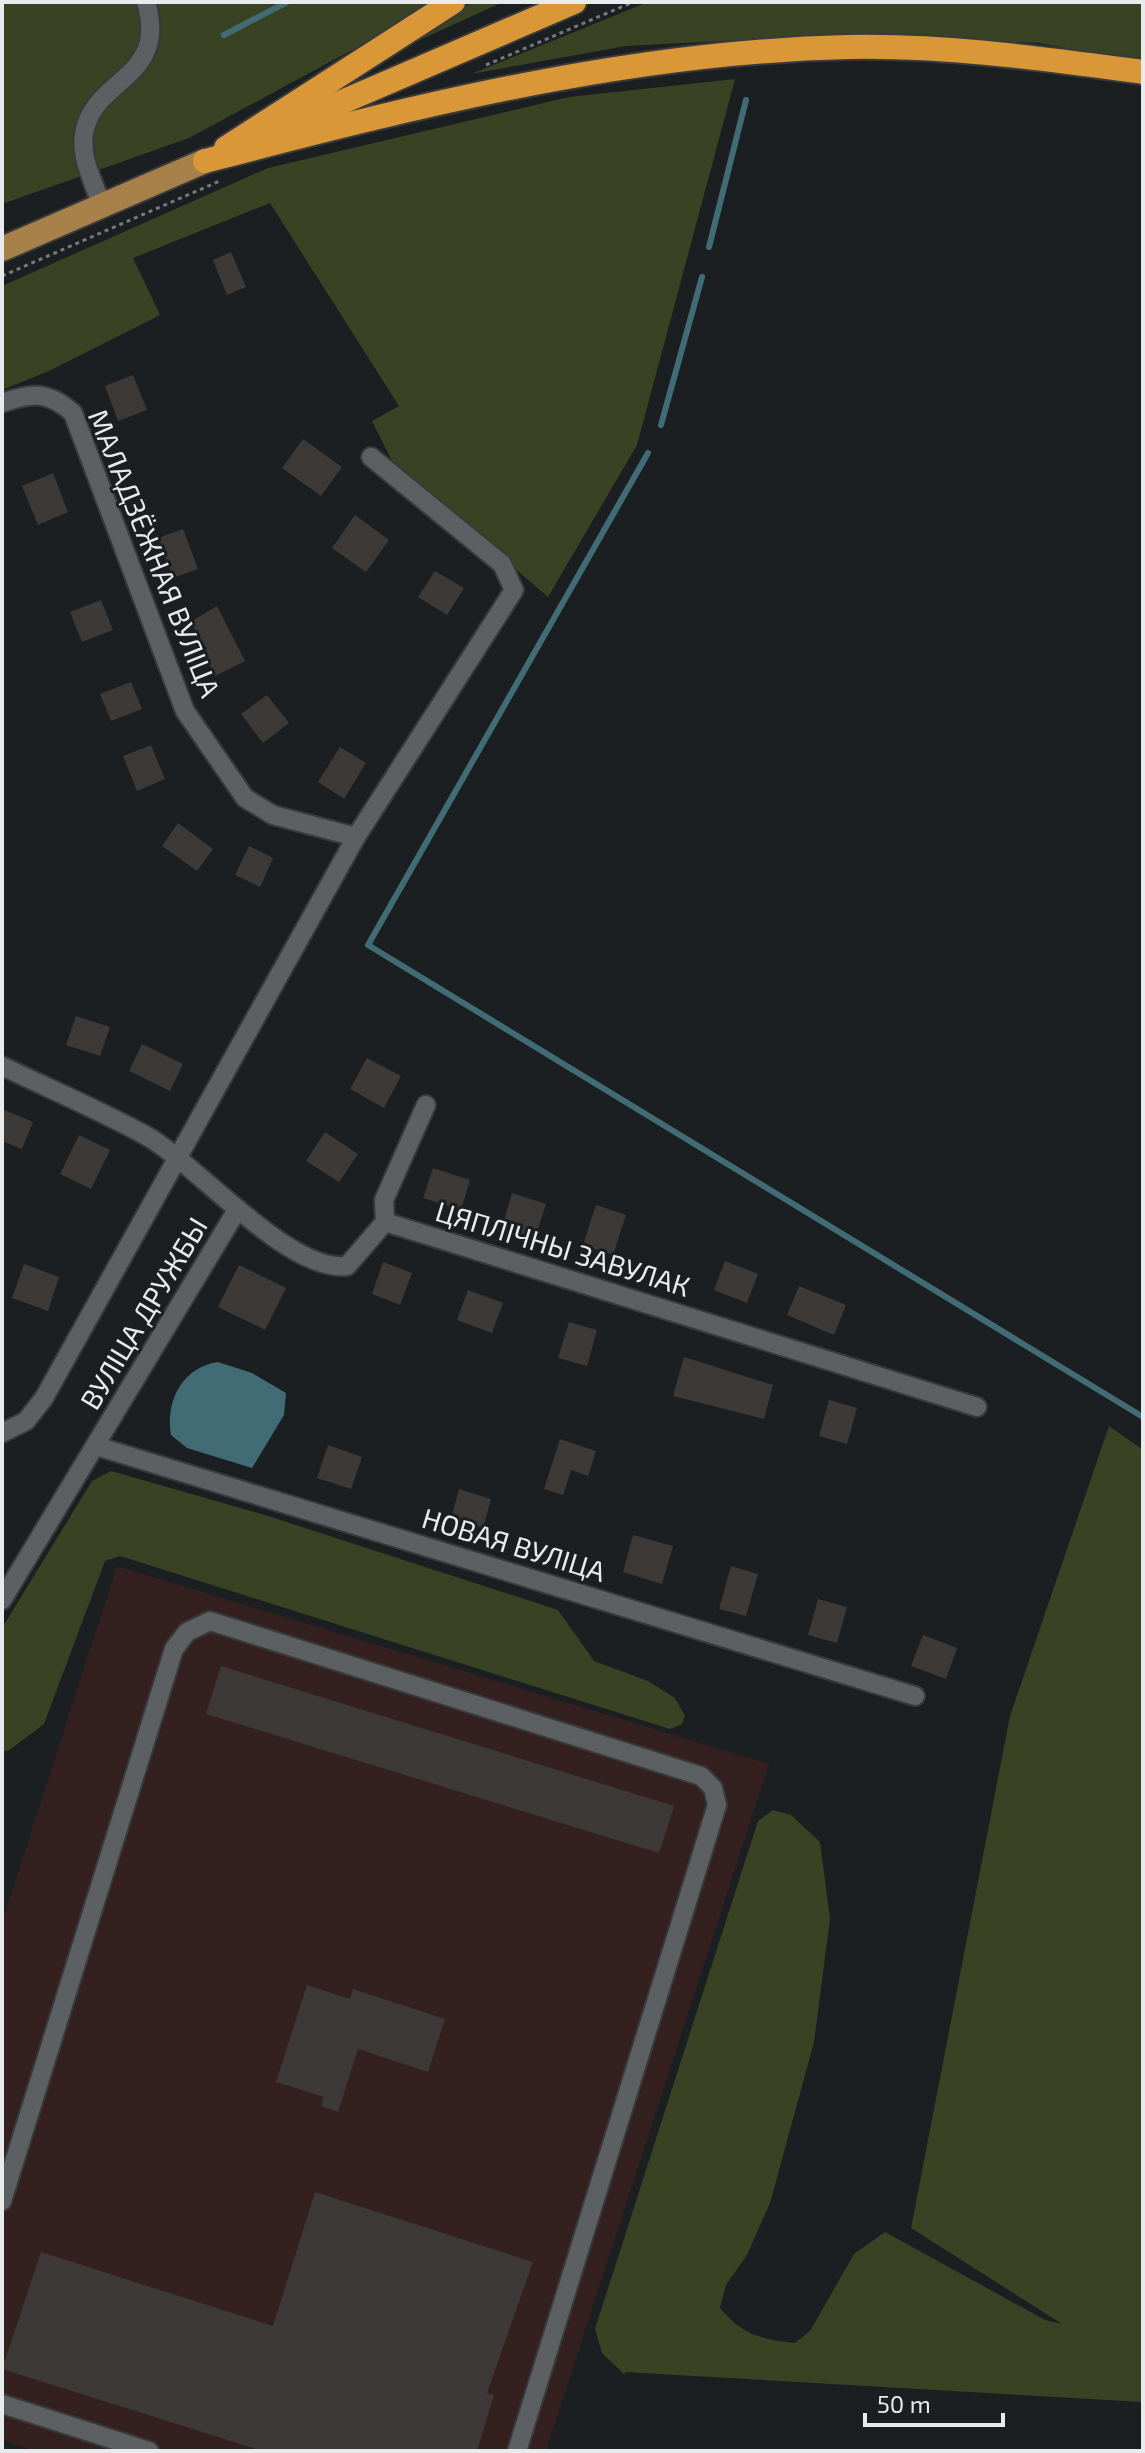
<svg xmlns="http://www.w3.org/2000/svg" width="1145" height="2453" font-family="'Exo 2',sans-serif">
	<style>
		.industrial { fill: #33201f }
		.green { fill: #3a4224 }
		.water { fill: #416c76 }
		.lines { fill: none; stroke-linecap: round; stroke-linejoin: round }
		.stream { stroke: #416c76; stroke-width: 6 }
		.building { fill: #3c3937 }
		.minor-casing { stroke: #383a3c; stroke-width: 22 }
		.major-casing { stroke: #383a3c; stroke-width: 28 }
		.highway-casing { stroke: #383a3c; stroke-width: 28 }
		.path { stroke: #76787a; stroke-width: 3; stroke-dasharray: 4 4; stroke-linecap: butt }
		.minor { stroke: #5d6063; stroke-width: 18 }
		.major { stroke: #a78149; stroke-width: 24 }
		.highway { stroke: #d99738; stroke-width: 24 }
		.labels { text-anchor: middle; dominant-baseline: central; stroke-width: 6; stroke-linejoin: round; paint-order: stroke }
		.street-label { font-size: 28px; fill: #e8eaec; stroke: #1c1f21 }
	</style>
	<rect width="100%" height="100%" fill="#1c1f21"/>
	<polygon class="industrial" points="117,1566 769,1764 546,2451 35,2451 2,2440 2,1922"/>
	<g class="green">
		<polygon points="2,2 430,2 365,43 189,138 2,204"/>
		<polygon points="472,2 503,2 413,43"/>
		<polygon points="648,2 1143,2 1143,61 1038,43 899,37 776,38 626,46 471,74"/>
		<polygon points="735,79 637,445 548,597 393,463 372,421 399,406 270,203 133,258 160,315 49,371 2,390 2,286 268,168 569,97"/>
		<path d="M1109,1426l34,24v952l-518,-30v3l-23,-22 -7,-24 163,-508 15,-11 18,5 29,27 10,77 -16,123 -44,161 -23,52 -21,30 -6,23c21,26 42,32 75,35l15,-12 44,-77 31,-22 160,88 17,4 -151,-96 99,-512z"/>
		<polygon points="111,1471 268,1516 558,1610 594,1661 648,1681 675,1698 685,1716 682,1724 670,1729 120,1556 105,1561 44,1724 8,1751 2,1751 2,1628 92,1481"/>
	</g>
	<path class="water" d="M218,1362l34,11 34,20 -2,22 -32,53 -65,-20 -16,-13c-6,-33 11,-68 47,-73z"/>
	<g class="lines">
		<g class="stream">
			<polyline points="224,35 287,2"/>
			<polyline points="709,247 746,100"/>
			<polyline points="661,425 702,277"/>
			<polyline points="648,453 368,945 1143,1417"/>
		</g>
	</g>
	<g class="building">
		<polygon points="231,252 246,287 227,295 213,260"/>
		<polygon points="133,375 147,410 118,421 105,386"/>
		<polygon points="303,439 342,467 321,496 282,468"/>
		<polygon points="53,473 68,512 38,525 22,486"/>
		<polygon points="355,515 389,540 366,572 332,548"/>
		<polygon points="183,529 198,569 173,578 158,538"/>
		<polygon points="435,571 464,588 447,615 418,597"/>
		<polygon points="101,600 113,630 82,642 70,612"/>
		<polygon points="217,606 245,661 215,676 202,651 207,649 190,622"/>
		<polygon points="131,682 142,709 111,721 100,694"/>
		<polygon points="267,695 289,723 263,743 241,714"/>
		<polygon points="151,745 165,779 137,791 123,756"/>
		<polygon points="340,747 366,763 344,799 318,782"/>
		<polygon points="178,823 213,849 197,871 162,846"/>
		<polygon points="249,846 273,858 260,887 235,875"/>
		<polygon points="76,1016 110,1027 100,1056 66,1045"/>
		<polygon points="142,1044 183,1064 170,1091 129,1071"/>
		<polygon points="367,1058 401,1076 384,1108 350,1089"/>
		<polygon points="2,1109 33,1122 22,1149 2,1141"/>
		<polygon points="325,1132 358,1154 339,1182 306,1161"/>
		<polygon points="79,1135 110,1150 91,1189 60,1174"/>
		<polygon points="433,1168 470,1180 461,1210 423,1198"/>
		<polygon points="512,1193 546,1204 535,1238 502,1227"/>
		<polygon points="596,1205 626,1215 613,1255 583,1245"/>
		<polygon points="725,1261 758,1274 747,1303 714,1290"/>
		<polygon points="383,1262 412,1273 400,1305 372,1294"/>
		<polygon points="24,1264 59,1277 48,1311 12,1298"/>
		<polygon points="239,1265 286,1288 265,1330 218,1307"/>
		<polygon points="799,1286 846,1305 834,1335 787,1315"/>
		<polygon points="468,1290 503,1303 492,1333 457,1320"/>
		<polygon points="569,1322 597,1330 587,1366 558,1358"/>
		<polygon points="684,1357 773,1385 764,1419 673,1396"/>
		<polygon points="829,1400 857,1408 847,1444 819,1436"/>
		<polygon points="560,1439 596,1451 588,1476 571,1470 563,1495 544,1489"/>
		<polygon points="328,1445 362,1457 351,1489 317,1478"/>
		<polygon points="459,1489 491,1499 483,1528 451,1519"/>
		<polygon points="633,1535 673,1546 662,1584 623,1572"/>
		<polygon points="731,1566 758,1574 746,1616 719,1609"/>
		<polygon points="818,1599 847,1607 837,1643 808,1635"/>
		<polygon points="923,1635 957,1648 946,1679 911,1666"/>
		<polygon points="221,1666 674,1806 659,1853 206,1714"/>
		<polygon points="307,1985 350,1999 353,1989 445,2019 428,2072 358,2049 338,2112 321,2106 324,2097 276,2082"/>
		<polygon points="315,2192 533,2262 487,2393 494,2395 477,2451 262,2451 2,2369 41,2252 273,2326"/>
	</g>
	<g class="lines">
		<defs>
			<g id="minor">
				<path d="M102,206c-8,-23 -22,-48 -18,-72 9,-57 85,-54 62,-132"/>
				<path d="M2,403c30,-11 46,-12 71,10l112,298 60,87 28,17 83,22"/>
				<path d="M2,1066c48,23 97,44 143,69 51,28 143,138 202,131l38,-44 592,185"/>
				<polyline points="385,1222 384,1200 426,1105"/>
				<polyline points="2,1433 26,1421 44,1398 356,837 514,590 502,564 371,457"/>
				<polyline points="96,1446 915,1696"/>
				<polyline points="2,1600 237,1210"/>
				<polyline points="2,2201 174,1649 187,1632 210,1621 701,1776 713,1788 717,1805 517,2451"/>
				<polyline points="2,2404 149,2451"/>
			</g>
			<polyline id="major" points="2,249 205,161"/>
			<g id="highway">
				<polyline points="277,130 574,2"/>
				<polyline points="226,148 453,2"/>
				<path d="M205,161c211,-55 423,-109 643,-114 99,-2 197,12 295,25"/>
			</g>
		</defs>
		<use href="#minor" class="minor-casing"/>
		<use href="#major" class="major-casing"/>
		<use href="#highway" class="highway-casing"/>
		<g class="path">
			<polyline points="486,65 633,2"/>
			<polyline points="2,276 222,180"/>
		</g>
		<use href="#minor" class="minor"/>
		<use href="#major" class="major"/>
		<use href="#highway" class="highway"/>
	</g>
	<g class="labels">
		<g class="street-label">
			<text transform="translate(155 553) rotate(68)">МАЛАДЗЁЖНАЯ ВУЛІЦА</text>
			<text transform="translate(563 1248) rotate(17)">ЦЯПЛІЧНЫ ЗАВУЛАК</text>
			<text transform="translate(143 1313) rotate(-59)">ВУЛІЦА ДРУЖБЫ</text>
			<text transform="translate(514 1544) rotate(17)">НОВАЯ ВУЛІЦА</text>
		</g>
	</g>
	<rect width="1145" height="2453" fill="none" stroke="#e8eaec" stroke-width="8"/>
	<path d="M865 2413v12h138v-12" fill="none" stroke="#e8eaec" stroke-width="4"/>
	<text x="877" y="2413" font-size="24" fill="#e8eaec" stroke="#1c1f21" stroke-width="6" paint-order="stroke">50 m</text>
</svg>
